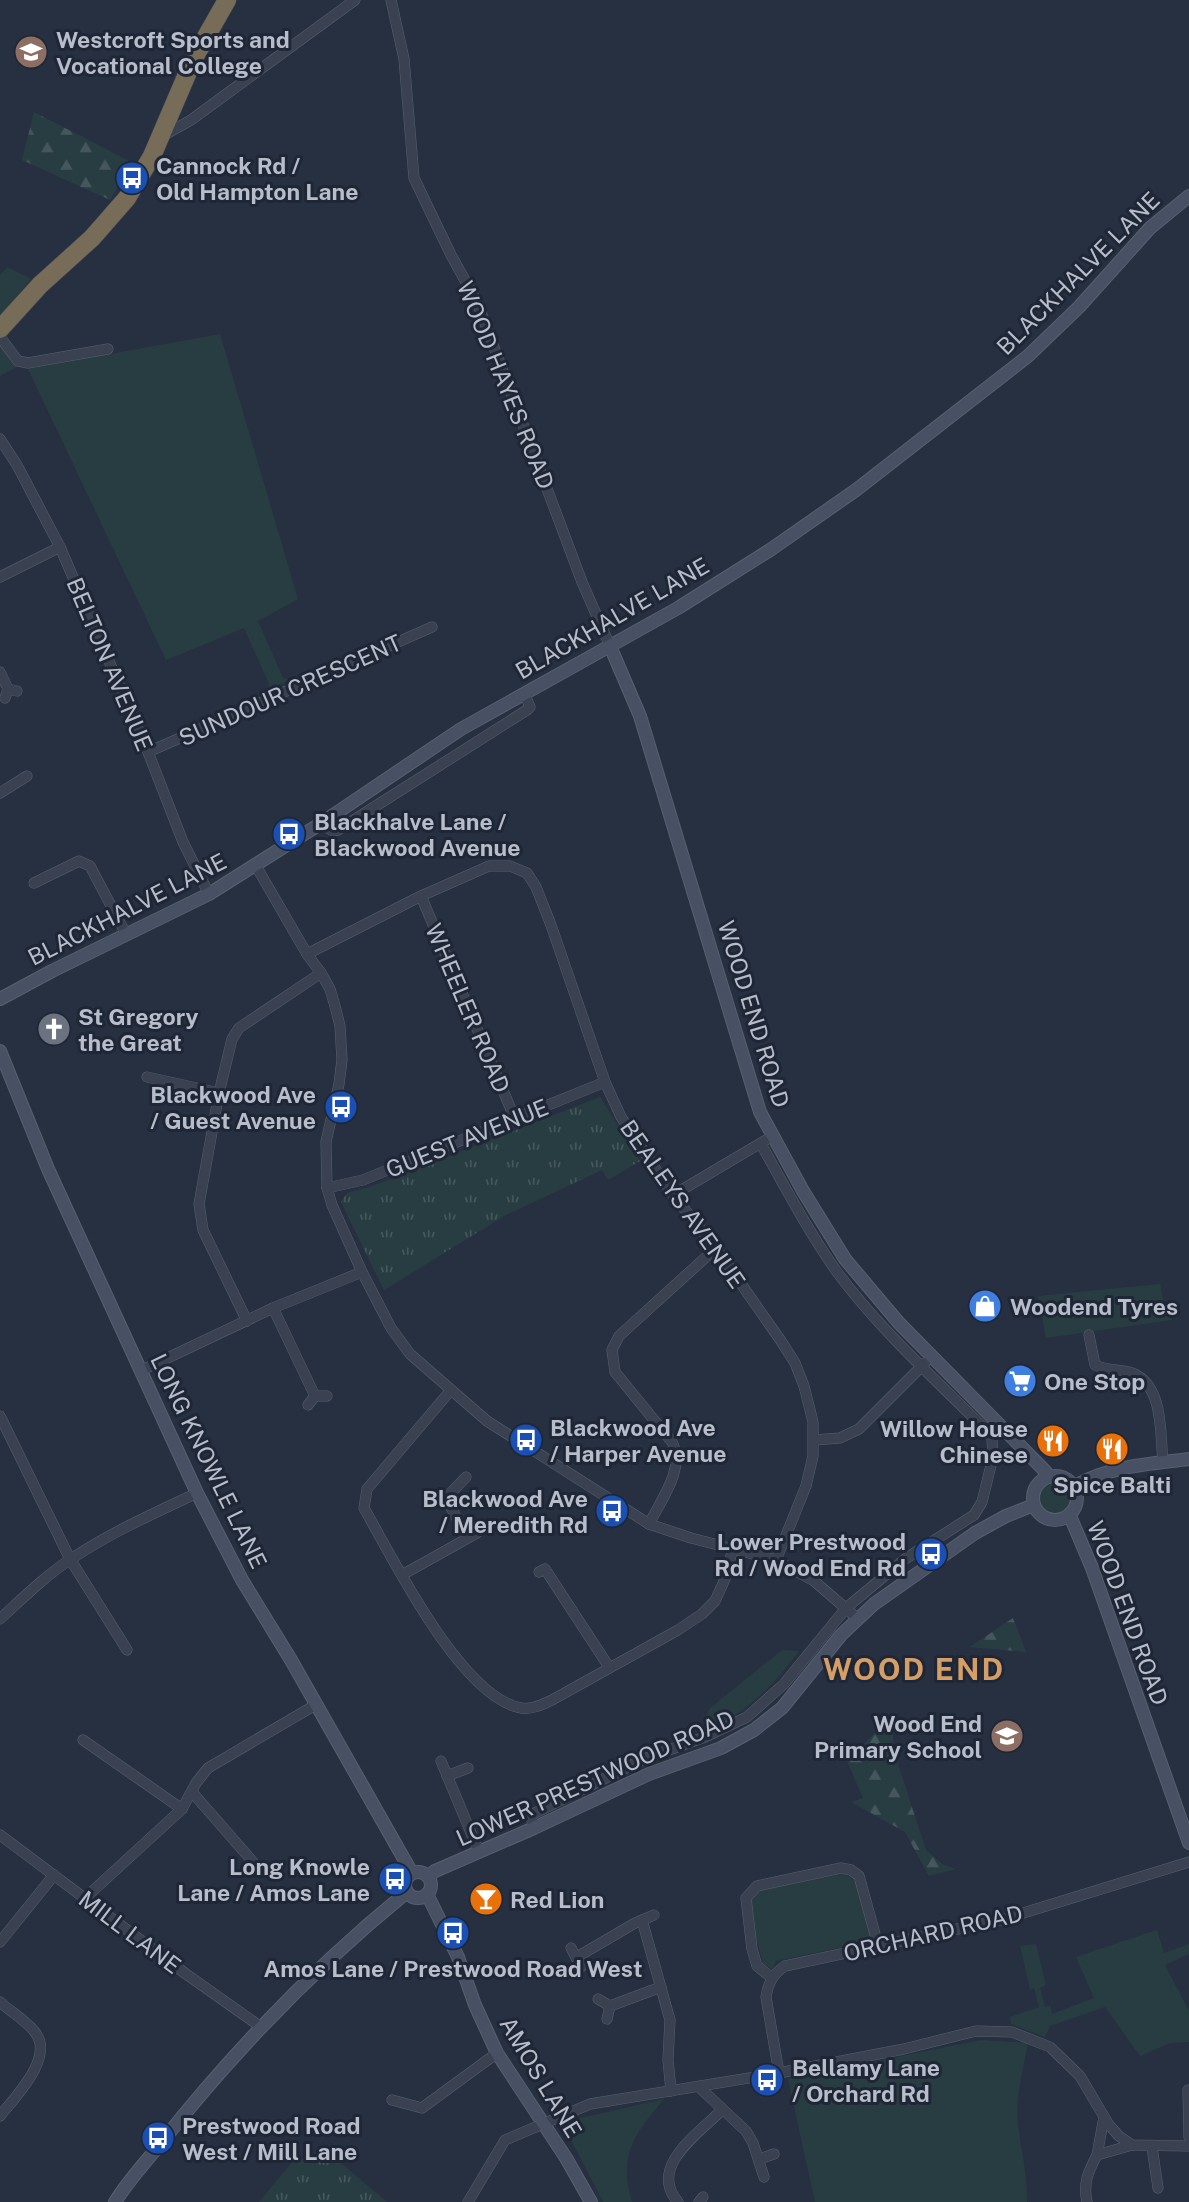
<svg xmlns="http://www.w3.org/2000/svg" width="1189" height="2202" font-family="'Public Sans',sans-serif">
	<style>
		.grass { fill: #283d42 }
		.forest { fill: url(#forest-firs) }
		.park { fill: url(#park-tufts) }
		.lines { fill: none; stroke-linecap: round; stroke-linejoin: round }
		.street-casing { stroke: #58606e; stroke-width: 11 }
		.secondary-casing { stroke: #58606e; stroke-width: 14 }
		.highway-casing { stroke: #454d5b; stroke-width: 19 }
		.street { stroke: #3a4251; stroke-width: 10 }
		.secondary { stroke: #485164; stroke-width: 12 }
		.highway { stroke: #776c57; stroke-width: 18 }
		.labels { text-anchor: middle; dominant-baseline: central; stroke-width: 6; stroke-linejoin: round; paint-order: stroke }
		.poi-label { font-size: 23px; font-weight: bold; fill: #b7bdcb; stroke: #1f2736; text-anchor: start }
		.street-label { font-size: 23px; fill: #b7bdcb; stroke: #1f2736 }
		.district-label { font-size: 30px; font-weight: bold; letter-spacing: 2px; fill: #d69e67; stroke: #1f2736 }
	</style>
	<defs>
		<pattern id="forest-firs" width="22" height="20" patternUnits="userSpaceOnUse" patternTransform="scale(1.75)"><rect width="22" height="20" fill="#283d42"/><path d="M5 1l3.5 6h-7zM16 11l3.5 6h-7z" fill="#45575c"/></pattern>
		<pattern id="park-tufts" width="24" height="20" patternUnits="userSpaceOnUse" patternTransform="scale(1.75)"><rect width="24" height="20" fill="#283d42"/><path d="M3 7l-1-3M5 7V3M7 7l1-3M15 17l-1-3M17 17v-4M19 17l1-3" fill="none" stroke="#45575c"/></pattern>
	</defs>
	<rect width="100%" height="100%" fill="#263041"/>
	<g class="grass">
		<polygon points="7,267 31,279 0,317 0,275"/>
		<polygon points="220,334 298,599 258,621 283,678 290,680 267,690 269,684 244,628 166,660 28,369"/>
		<polygon points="0,345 17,367 0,376"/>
		<polygon points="1160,1284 1164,1303 1172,1320 1046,1338 1038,1296"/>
		<circle cx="1056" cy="1498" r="17"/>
		<path d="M782,1650l17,1c-29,39 -50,58 -93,81l-4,-2 7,-21z"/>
		<polygon points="843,1874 850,1877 856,1883 870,1935 867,1942 776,1961 772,1969 763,1964 755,1933 751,1901 760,1890"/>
		<polygon points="1157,1930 1164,1953 1189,1944 1189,1954 1165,1965 1189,2011 1189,2042 1170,2043 1140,2056 1105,2007 1050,2026 1045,2037 1011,2024 1010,2017 1039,2007 1034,1988 1030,1989 1020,1946 1036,1944 1046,1985 1040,1988 1045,2007 1051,2006 1052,2014 1094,1998 1076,1957"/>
		<path d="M981,2040l47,3c-5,27 -13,54 -10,82 3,26 10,51 9,77h-212l-27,-123z"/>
		<path d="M664,2099c-30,36 -46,55 -32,103h-29l-39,-76 13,-7z"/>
	</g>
	<g class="forest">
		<polygon points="34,112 133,163 110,200 22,160"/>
		<polygon points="1013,1618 1026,1652 970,1647"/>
		<polygon points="897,1711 893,1733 894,1752 926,1850 942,1864 956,1869 929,1876 905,1832 851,1802 863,1798 847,1761"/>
	</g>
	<g class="park">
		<polygon points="600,1097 640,1161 608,1180 602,1170 504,1216 384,1290 341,1202 347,1193 373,1186"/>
		<polygon points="295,2159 337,2160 387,2202 259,2202"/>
	</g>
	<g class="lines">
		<defs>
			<g id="street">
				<polyline points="391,0 404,59 414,178 451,255 477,302 582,582 610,646"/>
				<polyline points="161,137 191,120 355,0"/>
				<polyline points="0,337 18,361 28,363 108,349"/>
				<polyline points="0,439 17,465 60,547 148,752 183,842 209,894"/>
				<polyline points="0,577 60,547"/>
				<polyline points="0,672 8,689"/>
				<polyline points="5,698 8,689 17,691"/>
				<polyline points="148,752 432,627"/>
				<polyline points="0,793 27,776"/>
				<polyline points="320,824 333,831 338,830 527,710 530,707 524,693"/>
				<polyline points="256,866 307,954 321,973 330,989 335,1006 340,1026 342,1060 339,1084 326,1142 327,1188 332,1205 362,1272 391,1328 410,1354 487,1421 649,1524 691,1538 776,1560 814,1581 857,1618"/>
				<polyline points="34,883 79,861 90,866 126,934"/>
				<polyline points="421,896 515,1119"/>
				<polyline points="307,954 421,896 489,866 510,866 527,873 536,887 551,925 605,1082 621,1117 673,1195 716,1248 781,1341 795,1363 804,1386 813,1422 813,1456 806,1486 776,1560"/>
				<polyline points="147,1077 219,1093"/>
				<polyline points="327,1188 363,1180 605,1082"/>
				<polyline points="673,1195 766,1140"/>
				<polyline points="273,1308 315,1396"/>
				<polyline points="247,1321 203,1230 199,1204 219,1093 232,1039 239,1028 321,973"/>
				<path d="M1089,1335l6,30c11,6 25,4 37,8 32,12 28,61 31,89"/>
				<polyline points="140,1371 273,1308 362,1272"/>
				<path d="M451,1390l-84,99 -3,19c29,51 97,189 157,200 11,2 22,-4 31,-8l126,-70 24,-16 13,-13 10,-22 8,-31"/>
				<polyline points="308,1405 315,1396 327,1396"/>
				<polyline points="0,1416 70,1559 127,1650"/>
				<polyline points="814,1440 840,1438 859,1429 925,1363"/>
				<polyline points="466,1477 446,1498 467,1538"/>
				<path d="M649,1524c12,-24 37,-56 23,-82l-57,-70 -3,-22 7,-14 97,-88"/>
				<polyline points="539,1572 545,1569 609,1667"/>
				<polyline points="402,1575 477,1533"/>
				<path d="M0,1619c23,-21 45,-43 71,-60 39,-26 83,-46 126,-66"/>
				<polyline points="83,1740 182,1809"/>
				<polyline points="441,1761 479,1852"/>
				<polyline points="447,1776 468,1768"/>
				<polyline points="192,1792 253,1862"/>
				<path d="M534,1828l-3,-11 2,-3 111,-55 61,-22 42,-20 37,-33 62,-76 59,-49 69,-44 8,-13 11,-45 -1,-18 -5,-8c-51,-51 -107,-101 -150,-159 -29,-41 -52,-85 -76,-128"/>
				<polyline points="0,1835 186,1974 261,2027"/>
				<polyline points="85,1898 182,1809 196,1783 208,1768 317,1704"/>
				<polyline points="642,1920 670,2020 668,2060 671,2091"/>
				<polyline points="0,1942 54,1875"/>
				<polyline points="571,1948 581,1967"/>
				<polyline points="577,1957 635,1923 654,1915"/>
				<polyline points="772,1978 757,1966 752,1949 746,1898 757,1886 841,1868 851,1870 859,1876 878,1945"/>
				<polyline points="598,1999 610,2006 607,2019"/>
				<path d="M0,2002c11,10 25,18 34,29 22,25 -18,65 -34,85"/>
				<polyline points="610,2006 661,1987"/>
				<path d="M779,2073l-13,-76c2,-14 7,-23 19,-31l219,-47 185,-57"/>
				<polyline points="699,2087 746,2131 753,2143 764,2177"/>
				<polyline points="1188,2090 1189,2137"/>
				<polyline points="392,2100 422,2108 497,2053"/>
				<polyline points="1104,2117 1097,2155 1132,2145"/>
				<polyline points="1152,2147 1158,2188"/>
				<polyline points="759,2159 774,2154"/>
				<polyline points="468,2202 505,2140 590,2104 779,2073 904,2049 976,2031 1012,2032 1050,2047 1080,2076 1109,2125 1119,2136 1132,2145 1189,2146"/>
				<path d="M678,2202c-31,-35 22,-70 44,-92"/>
				<polyline points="699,2202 703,2197"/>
				<path d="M1087,2202c-4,-19 1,-30 10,-47"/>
			</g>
			<g id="secondary">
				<polyline points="610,646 640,716 760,1112 803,1191 845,1259 899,1323 1046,1472 1048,1477"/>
				<polyline points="0,999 52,971 209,894 320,824 461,729 678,608 770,550 856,490 1028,356 1079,307 1150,228 1189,196"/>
				<polyline points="0,1051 48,1169 197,1493 242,1580 291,1660 412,1873"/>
				<circle cx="1055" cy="1498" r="22"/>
				<path d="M1075,1486c34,-20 75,-22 114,-27"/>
				<polyline points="1070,1516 1092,1568 1189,1843"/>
				<circle cx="418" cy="1885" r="13"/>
				<polyline points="428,1876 435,1871 534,1828 649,1774 721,1748 754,1730 782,1708 841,1635 874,1604 975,1533 1006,1516 1034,1505"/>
				<polyline points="427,1894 458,1957 475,2005 497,2053 566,2158 591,2202"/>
				<path d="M115,2202c13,-21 30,-39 46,-59 73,-92 155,-177 246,-251"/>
			</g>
			<polyline id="highway" points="0,329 40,285 92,238 127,198 152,156 194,58 227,0"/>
		</defs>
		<use href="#street" class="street-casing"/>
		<use href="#secondary" class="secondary-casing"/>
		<use href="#highway" class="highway-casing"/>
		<use href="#street" class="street"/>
		<use href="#secondary" class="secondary"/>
		<use href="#highway" class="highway"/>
	</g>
	<defs>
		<symbol id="school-disc" viewBox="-11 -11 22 22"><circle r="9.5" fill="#8d6e63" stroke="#1f2736"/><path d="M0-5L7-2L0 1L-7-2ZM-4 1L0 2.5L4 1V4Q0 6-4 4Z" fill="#fff"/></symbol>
		<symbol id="bus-disc" viewBox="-11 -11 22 22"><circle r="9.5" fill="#1a4fb4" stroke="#1f2736"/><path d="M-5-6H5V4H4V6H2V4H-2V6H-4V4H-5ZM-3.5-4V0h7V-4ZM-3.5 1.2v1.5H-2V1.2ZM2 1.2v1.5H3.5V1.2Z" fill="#fff"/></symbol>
		<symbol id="church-disc" viewBox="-11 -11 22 22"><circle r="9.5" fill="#6b7280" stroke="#1f2736"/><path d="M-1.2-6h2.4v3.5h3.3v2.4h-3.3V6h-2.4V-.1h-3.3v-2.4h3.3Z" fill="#fff"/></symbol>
		<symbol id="shop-disc" viewBox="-11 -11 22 22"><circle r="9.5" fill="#3f7fe0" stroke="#1f2736"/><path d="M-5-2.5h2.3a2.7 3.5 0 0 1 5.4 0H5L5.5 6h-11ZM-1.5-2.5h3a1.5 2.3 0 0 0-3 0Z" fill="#fff"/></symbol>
		<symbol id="supermarket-disc" viewBox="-11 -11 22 22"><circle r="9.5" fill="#3f7fe0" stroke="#1f2736"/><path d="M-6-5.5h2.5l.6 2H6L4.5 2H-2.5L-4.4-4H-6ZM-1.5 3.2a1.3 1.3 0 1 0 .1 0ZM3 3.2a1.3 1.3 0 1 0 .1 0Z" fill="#fff"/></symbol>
		<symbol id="restaurant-disc" viewBox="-11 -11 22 22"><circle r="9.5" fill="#e8710a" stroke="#1f2736"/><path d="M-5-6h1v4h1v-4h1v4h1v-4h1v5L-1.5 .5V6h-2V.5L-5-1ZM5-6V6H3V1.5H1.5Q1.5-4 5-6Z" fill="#fff"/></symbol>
		<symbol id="bar-disc" viewBox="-11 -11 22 22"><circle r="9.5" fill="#e8710a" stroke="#1f2736"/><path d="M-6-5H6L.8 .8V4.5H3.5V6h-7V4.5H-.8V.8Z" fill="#fff"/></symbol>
	</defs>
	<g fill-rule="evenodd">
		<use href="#school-disc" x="12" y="33" width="38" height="38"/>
		<use href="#bus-disc" x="113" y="159" width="38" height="38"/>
		<use href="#bus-disc" x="270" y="815" width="38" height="38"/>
		<use href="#church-disc" x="35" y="1010" width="38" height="38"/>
		<use href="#bus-disc" x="322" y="1088" width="38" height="38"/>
		<use href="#shop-disc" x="966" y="1287" width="38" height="38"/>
		<use href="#supermarket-disc" x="1001" y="1362" width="38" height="38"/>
		<use href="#bus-disc" x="507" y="1421" width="38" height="38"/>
		<use href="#restaurant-disc" x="1034" y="1422" width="38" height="38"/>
		<use href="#restaurant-disc" x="1093" y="1430" width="38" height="38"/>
		<use href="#bus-disc" x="593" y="1492" width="38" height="38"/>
		<use href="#bus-disc" x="912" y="1535" width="38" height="38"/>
		<use href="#school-disc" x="988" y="1717" width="38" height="38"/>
		<use href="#bus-disc" x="376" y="1860" width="38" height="38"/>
		<use href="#bar-disc" x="467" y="1880" width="38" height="38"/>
		<use href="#bus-disc" x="434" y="1914" width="38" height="38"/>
		<use href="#bus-disc" x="748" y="2061" width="38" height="38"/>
		<use href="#bus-disc" x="139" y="2119" width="38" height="38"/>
	</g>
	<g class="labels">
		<g class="poi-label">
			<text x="56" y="39">Westcroft Sports and<tspan x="56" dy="26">Vocational College</tspan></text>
			<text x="156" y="165">Cannock Rd /<tspan x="156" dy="26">Old Hampton Lane</tspan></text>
			<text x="314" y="821">Blackhalve Lane /<tspan x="314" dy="26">Blackwood Avenue</tspan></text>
			<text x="78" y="1016">St Gregory<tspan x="78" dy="26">the Great</tspan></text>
			<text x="316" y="1094" text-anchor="end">Blackwood Ave<tspan x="316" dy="26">/ Guest Avenue</tspan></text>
			<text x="1010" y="1306">Woodend Tyres</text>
			<text x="1044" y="1381">One Stop</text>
			<text x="550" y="1427">Blackwood Ave<tspan x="550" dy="26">/ Harper Avenue</tspan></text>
			<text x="1028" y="1428" text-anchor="end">Willow House<tspan x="1028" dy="26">Chinese</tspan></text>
			<text x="1112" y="1484" text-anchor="middle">Spice Balti</text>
			<text x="588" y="1498" text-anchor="end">Blackwood Ave<tspan x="588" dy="26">/ Meredith Rd</tspan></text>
			<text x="906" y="1541" text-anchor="end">Lower Prestwood<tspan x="906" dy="26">Rd / Wood End Rd</tspan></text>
			<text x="982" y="1723" text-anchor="end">Wood End<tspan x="982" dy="26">Primary School</tspan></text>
			<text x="370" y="1866" text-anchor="end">Long Knowle<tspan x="370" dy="26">Lane / Amos Lane</tspan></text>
			<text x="510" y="1899">Red Lion</text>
			<text x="453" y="1968" text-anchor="middle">Amos Lane / Prestwood Road West</text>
			<text x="792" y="2067">Bellamy Lane<tspan x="792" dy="26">/ Orchard Rd</tspan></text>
			<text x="182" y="2125">Prestwood Road<tspan x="182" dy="26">West / Mill Lane</tspan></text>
		</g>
		<g class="street-label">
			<text transform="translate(1078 273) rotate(-45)">BLACKHALVE LANE</text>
			<text transform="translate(506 385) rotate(68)">WOOD HAYES ROAD</text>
			<text transform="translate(612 618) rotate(-30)">BLACKHALVE LANE</text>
			<text transform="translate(110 664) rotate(67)">BELTON AVENUE</text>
			<text transform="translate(290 690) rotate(-24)">SUNDOUR CRESCENT</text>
			<text transform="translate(127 909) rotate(-27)">BLACKHALVE LANE</text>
			<text transform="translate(468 1008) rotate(67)">WHEELER ROAD</text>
			<text transform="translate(754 1014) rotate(73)">WOOD END ROAD</text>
			<text transform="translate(467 1138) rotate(-22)">GUEST AVENUE</text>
			<text transform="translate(683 1204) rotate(55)">BEALEYS AVENUE</text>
			<text transform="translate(209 1461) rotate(64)">LONG KNOWLE LANE</text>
			<text transform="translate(1128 1613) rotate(70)">WOOD END ROAD</text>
			<text transform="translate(595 1778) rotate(-24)">LOWER PRESTWOOD ROAD</text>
			<text transform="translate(130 1932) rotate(37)">MILL LANE</text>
			<text transform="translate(933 1933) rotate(-13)">ORCHARD ROAD</text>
			<text transform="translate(541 2077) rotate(59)">AMOS LANE</text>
		</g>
		<g class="district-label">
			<text x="914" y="1669">WOOD END</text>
		</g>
	</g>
</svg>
